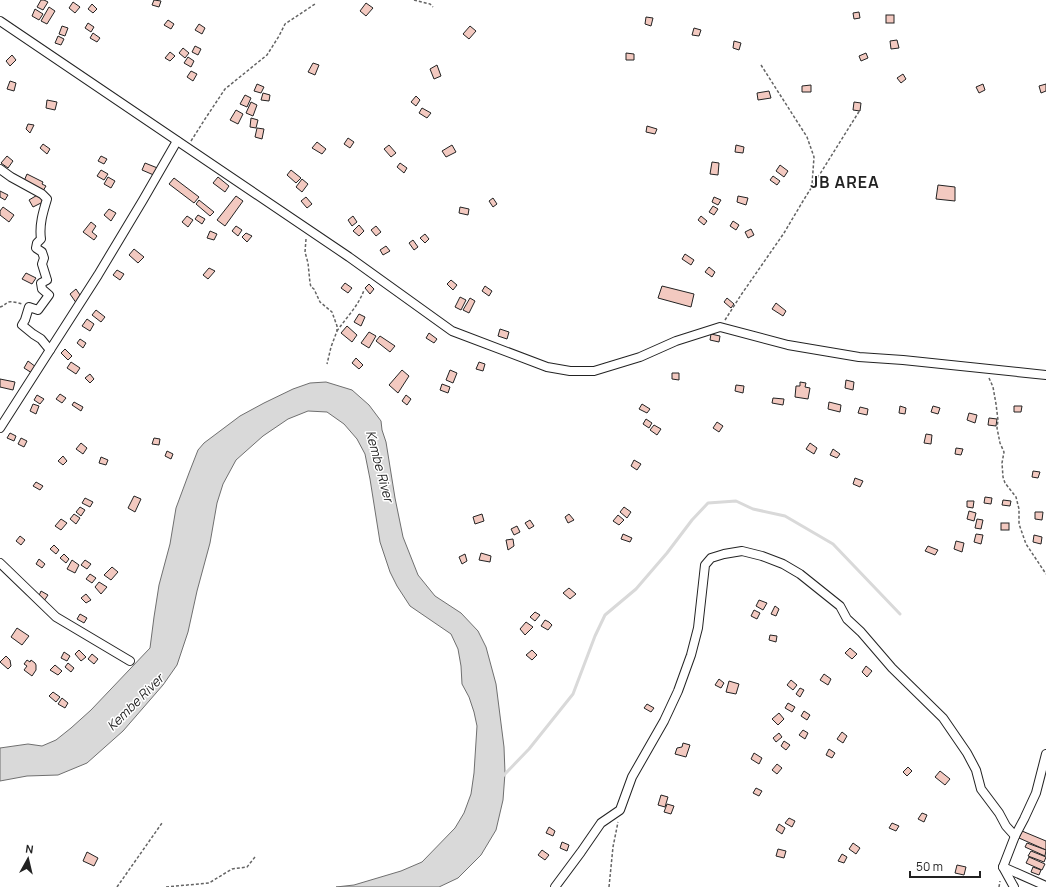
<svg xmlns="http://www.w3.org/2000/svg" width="1046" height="887" font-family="Manrope,sans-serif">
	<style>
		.water { fill: #d9d9d9; stroke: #6f6f6f }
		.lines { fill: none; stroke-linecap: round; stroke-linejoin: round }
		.stream { stroke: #d9d9d9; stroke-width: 3 }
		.building { fill: #f3c9c0; stroke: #222 }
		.minor-casing { stroke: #222; stroke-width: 10 }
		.path { stroke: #646464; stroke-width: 1.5; stroke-dasharray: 3 2; stroke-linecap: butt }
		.minor { stroke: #fff; stroke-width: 8 }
		.labels { text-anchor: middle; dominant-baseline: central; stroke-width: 3; stroke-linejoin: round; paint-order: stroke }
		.water-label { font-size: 13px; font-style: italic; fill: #222; stroke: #fff }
		.district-label { font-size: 16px; font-weight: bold; letter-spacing: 1px; fill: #222; stroke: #fff }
	</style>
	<rect width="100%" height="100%" fill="#fff"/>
	<polygon class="water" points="326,382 352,390 369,405 381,421 382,430 386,442 395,498 403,537 418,575 435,596 461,613 478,631 486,647 496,684 504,747 505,773 503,800 496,830 481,855 458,878 439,887 336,887 354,885 401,871 422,862 455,828 464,813 471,794 474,773 477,726 474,712 469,697 462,684 461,666 458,649 451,634 410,606 397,586 390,572 380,542 370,479 365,454 357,439 344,424 327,412 308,411 288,419 263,436 236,460 223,484 217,503 210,543 197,591 188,632 177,665 163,685 123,731 87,763 58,775 27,776 0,781 0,748 28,744 42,746 56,740 71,728 91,710 150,648 154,617 159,585 170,544 176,508 189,473 198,450 204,443 240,416 264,403 293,389 310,383"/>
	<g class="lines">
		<polyline class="stream" points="503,776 529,749 573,694 595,636 605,615 636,589 667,553 692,520 708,503 736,501 753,509 785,516 833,544 900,614"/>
	</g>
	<g class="building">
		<polygon points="41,0 44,0 48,2 43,10 37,7"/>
		<polygon points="154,0 161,1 159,7 152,5"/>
		<polygon points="73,2 80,7 75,13 69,8"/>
		<polygon points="366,3 373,8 366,16 360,11"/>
		<polygon points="92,4 97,9 93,13 88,9"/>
		<polygon points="49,7 55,11 47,24 41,21"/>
		<polygon points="35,9 43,14 39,20 32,16"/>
		<polygon points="859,12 860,18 854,19 853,13"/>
		<rect x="886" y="15" width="8" height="8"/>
		<polygon points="646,17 653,18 651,26 645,24"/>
		<polygon points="168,20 174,24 171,29 164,25"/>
		<polygon points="88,23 94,27 91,32 85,28"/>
		<polygon points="199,24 205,28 202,34 195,30"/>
		<polygon points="62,26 68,28 65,36 59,34"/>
		<polygon points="470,26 476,31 469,39 463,34"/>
		<polygon points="694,28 701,30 699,36 692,35"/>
		<polygon points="93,33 100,38 97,42 90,38"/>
		<polygon points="58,36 64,39 61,45 55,43"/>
		<polygon points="897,40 899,48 891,49 890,41"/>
		<polygon points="734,41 741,43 739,50 733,48"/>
		<polygon points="195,46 201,49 198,55 192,52"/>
		<polygon points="183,48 189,53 185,58 179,53"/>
		<polygon points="170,52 175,56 170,61 165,58"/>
		<polygon points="626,53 634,54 634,60 626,60"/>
		<polygon points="866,53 868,58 861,61 859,56"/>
		<polygon points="12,55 16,60 10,66 6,61"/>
		<polygon points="188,57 194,61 191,67 184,63"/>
		<polygon points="313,63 319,65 315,75 308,72"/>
		<polygon points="437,65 441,76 434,79 430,69"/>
		<polygon points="191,71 197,74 193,81 187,77"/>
		<polygon points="903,74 906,79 901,83 897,78"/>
		<polygon points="10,81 16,83 14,91 7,89"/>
		<polygon points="257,84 264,87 261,93 254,91"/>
		<polygon points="983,84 985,90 979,93 976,87"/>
		<polygon points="1046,84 1046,91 1041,93 1039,86"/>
		<polygon points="811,85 811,92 802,92 802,86"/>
		<polygon points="769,91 771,98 758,100 757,93"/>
		<polygon points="263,93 270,95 269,101 261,100"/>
		<polygon points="245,95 251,98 247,107 240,104"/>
		<polygon points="416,96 420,100 416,106 411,102"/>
		<polygon points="47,100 57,102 55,110 46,108"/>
		<polygon points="251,102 257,105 253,116 246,113"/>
		<polygon points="854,102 861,103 860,111 853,110"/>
		<polygon points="422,108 431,113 427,118 419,113"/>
		<polygon points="236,110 243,114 238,124 230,120"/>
		<polygon points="251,118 258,120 256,128 250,127"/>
		<polygon points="28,124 34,125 30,133 26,129"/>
		<polygon points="647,126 657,129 655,134 646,132"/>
		<polygon points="257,128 264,129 262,139 255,137"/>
		<polygon points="348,138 354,142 350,148 344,144"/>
		<polygon points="317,142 326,149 322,154 312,148"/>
		<polygon points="43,144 50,149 47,154 40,148"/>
		<polygon points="389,145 396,153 391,157 384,149"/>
		<polygon points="452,145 456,152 446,157 442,151"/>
		<polygon points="736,145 744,147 743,153 735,152"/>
		<polygon points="7,156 13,161 8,168 1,163"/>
		<polygon points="101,156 107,159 104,164 98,161"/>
		<polygon points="712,162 719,163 718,175 710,174"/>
		<polygon points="145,163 160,169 156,176 142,170"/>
		<polygon points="400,163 407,168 404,173 397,167"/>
		<polygon points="780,165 788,171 784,177 776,171"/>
		<polygon points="101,170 108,174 104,180 97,176"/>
		<polygon points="291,170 301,178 296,183 287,175"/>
		<polygon points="27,174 43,182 42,184 46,186 43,191 24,181"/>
		<polygon points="773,176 780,181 777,185 770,180"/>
		<polygon points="108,177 115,181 111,188 104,184"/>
		<polygon points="218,177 229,186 225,192 213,183"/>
		<polygon points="174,178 199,197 194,203 169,184"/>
		<polygon points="302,179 308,184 302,192 296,187"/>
		<polygon points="938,185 955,187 955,201 936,199"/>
		<polygon points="0,191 8,195 5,200 0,197"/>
		<polygon points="39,194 43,202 33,207 29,200"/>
		<polygon points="236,196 243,201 225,226 217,220"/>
		<polygon points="738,196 748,198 746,205 737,202"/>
		<polygon points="306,197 312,204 307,208 301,201"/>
		<polygon points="714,197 721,200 718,205 712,202"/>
		<polygon points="493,198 497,204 493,207 489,201"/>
		<polygon points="199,200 214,212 210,216 196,204"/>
		<polygon points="713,206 718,209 714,215 709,212"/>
		<polygon points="3,207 14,215 9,222 0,215 0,211"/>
		<polygon points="460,207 469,209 468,215 459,213"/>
		<polygon points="109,209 116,213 111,221 104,215"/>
		<polygon points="198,215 205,219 202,224 195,219"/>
		<polygon points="187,216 193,220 188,227 182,222"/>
		<polygon points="353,216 357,222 352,226 348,220"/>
		<polygon points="701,216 707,221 704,225 698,220"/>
		<polygon points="733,221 739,225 736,230 730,226"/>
		<polygon points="91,222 96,226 92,232 97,236 94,240 83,232"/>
		<polygon points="359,225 364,231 359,236 353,231"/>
		<polygon points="236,226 242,230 238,236 232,231"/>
		<polygon points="376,226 381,232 376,236 371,230"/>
		<polygon points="751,229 754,235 748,238 745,232"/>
		<polygon points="210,231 217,234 214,240 207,238"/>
		<polygon points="246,233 252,236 247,242 242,237"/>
		<polygon points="425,234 429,239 425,243 420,238"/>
		<polygon points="413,240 418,247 414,250 409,243"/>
		<polygon points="386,246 390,251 383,255 380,250"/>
		<polygon points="134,249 144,257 138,263 129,255"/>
		<polygon points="685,254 694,260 691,265 682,259"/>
		<polygon points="709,267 715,272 712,277 705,272"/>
		<polygon points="209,268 215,271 208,279 203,275"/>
		<polygon points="117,270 124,274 120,280 113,275"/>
		<polygon points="26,273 36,278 32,284 22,279"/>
		<polygon points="451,280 457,285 453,290 447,284"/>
		<polygon points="345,283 352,288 348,293 341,288"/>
		<polygon points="369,284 374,289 370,294 365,288"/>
		<polygon points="485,286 492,291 489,296 482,291"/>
		<polygon points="662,286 694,294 691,307 658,298"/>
		<polygon points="76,289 82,298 77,304 70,294"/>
		<polygon points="460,297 466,300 461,310 455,307"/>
		<polygon points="470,298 475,301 469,313 463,310"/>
		<polygon points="727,298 734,304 731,308 724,302"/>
		<polygon points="776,303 786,311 783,316 772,309"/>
		<polygon points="96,310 105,317 101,322 92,315"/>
		<polygon points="359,314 365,317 361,326 354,322"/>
		<polygon points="87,319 94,324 90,331 82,326"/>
		<polygon points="347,326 357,335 352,342 341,333"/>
		<polygon points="500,329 509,332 507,339 498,336"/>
		<polygon points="369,332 376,336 369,348 361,343"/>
		<polygon points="429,333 437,339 434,343 426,338"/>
		<polygon points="711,334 720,336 719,342 710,340"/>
		<polygon points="380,336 395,346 390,352 376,341"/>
		<polygon points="80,339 86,343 83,348 77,343"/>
		<polygon points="65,349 72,356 68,360 61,353"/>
		<polygon points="356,358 363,365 359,369 352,363"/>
		<polygon points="28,361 36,367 32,373 24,368"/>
		<polygon points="71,362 80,368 76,374 67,368"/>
		<polygon points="479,362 485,364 483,371 476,369"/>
		<polygon points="402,370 409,376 398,393 389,385"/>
		<polygon points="450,370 457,373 453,383 446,380"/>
		<polygon points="672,373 679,373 679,380 672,379"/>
		<polygon points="90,374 94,379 90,383 85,378"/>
		<polygon points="0,379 15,382 13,390 0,387"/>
		<polygon points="846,380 854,382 853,390 845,388"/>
		<polygon points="800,382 806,383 805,387 810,388 808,399 795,397 796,386 800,386"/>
		<polygon points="442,384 450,387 448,393 440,390"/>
		<polygon points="736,385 744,386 743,393 735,391"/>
		<polygon points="60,394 66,398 62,403 56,399"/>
		<polygon points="37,395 44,399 40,404 34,400"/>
		<polygon points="406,395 411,399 407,405 402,401"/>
		<polygon points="773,398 784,399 783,405 772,403"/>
		<polygon points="74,402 83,407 81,411 72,405"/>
		<polygon points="829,402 841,405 840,412 828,409"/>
		<polygon points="33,404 39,406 36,414 30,411"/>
		<polygon points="642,404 650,409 647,413 639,409"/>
		<polygon points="900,406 906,408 905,414 899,413"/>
		<polygon points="933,406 940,408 938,414 931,412"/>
		<polygon points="1014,406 1022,406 1021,412 1014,412"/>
		<polygon points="860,407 868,409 867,415 858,413"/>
		<polygon points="969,413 977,415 975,423 967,420"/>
		<polygon points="989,418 997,419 996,426 988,425"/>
		<polygon points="646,419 652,423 649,428 643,424"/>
		<polygon points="717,422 723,426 719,432 713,428"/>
		<polygon points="654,425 661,429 657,435 650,430"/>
		<polygon points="10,433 16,436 14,441 7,438"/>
		<polygon points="926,434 932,435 931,444 924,443"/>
		<polygon points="21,438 27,441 24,447 18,444"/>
		<polygon points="154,438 160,439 159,445 152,444"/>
		<polygon points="81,443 87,448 83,454 76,449"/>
		<polygon points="810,443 817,448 814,454 806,449"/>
		<polygon points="956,448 963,449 961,455 955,454"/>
		<polygon points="833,449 840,454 837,458 830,455"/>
		<polygon points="167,451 173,454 171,459 165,456"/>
		<polygon points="63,456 67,461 63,465 58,461"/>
		<polygon points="101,457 108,460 106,465 99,463"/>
		<polygon points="634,460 641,464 637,470 631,466"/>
		<polygon points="1033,471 1040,472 1038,478 1032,477"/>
		<polygon points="855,478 863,481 860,487 853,484"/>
		<polygon points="36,482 43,486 40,490 33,486"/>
		<polygon points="134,496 141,499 135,512 128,508"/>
		<polygon points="985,497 992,498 991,504 984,503"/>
		<polygon points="85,498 93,502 90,507 82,503"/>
		<polygon points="1003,500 1011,501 1010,506 1002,505"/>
		<polygon points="967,501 974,501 973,508 967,507"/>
		<polygon points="80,507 85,510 81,516 76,512"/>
		<polygon points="624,507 631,512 627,518 620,512"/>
		<polygon points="969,511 976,513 974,521 967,519"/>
		<polygon points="1035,512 1043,512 1042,520 1035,519"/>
		<polygon points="74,514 80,518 76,524 70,519"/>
		<polygon points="482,514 484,521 475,524 473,517"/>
		<polygon points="569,514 574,520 568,523 565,517"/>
		<polygon points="618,515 624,520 619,525 613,521"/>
		<polygon points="61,519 67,523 61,530 55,526"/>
		<polygon points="977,519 983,520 981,529 975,528"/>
		<polygon points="530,520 534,526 529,529 525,523"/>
		<rect x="1001" y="523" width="8" height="7"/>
		<polygon points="517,526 520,532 514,535 511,529"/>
		<polygon points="623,534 632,538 630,542 621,539"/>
		<polygon points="976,534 983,535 981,544 974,542"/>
		<polygon points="1034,535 1042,537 1041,544 1033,542"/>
		<polygon points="20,536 25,540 21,545 16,541"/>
		<polygon points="513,539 514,546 508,550 506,540"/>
		<polygon points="956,541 964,543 962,552 954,549"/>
		<polygon points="54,545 59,550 56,554 50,549"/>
		<polygon points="928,546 938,550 935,555 925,551"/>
		<polygon points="481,553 491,556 490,562 479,560"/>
		<polygon points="64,554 69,559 66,563 60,558"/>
		<polygon points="465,554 467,561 462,564 459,557"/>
		<polygon points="39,559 45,564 42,568 36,564"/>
		<polygon points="72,560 79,565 75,573 67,569"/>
		<polygon points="85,560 91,564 87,569 81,565"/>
		<polygon points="112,567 118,572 111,580 104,575"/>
		<polygon points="90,574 96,578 92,583 86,579"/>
		<polygon points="99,582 107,587 101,594 95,587"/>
		<polygon points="569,588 576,594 570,599 563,593"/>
		<polygon points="41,591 48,595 44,601 38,598"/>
		<polygon points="86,594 91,600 86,603 81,598"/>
		<polygon points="759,600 767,603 763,610 756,606"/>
		<polygon points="775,606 779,609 776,616 771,614"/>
		<polygon points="754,610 760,613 757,619 751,616"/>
		<polygon points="535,612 540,615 535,621 530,617"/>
		<polygon points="80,614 87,618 84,623 77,619"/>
		<polygon points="545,620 549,622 552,625 548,630 541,626"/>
		<polygon points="526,622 533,627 525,635 520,629"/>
		<polygon points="17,628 29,636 22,645 11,637"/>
		<polygon points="770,635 777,636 776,642 769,640"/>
		<polygon points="850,648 857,654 852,659 845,653"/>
		<polygon points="79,650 86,657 81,661 75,654"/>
		<polygon points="532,650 537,655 532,660 526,655"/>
		<polygon points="64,652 70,656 67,661 61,658"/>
		<polygon points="92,654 98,659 94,664 88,659"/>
		<polygon points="6,656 10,660 11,666 8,669 0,662"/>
		<polygon points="27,660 30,662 31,660 35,663 36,665 36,670 32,676 24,670 27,666 24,664"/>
		<polygon points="68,663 74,668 71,672 65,667"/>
		<polygon points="55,665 62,671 58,675 50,670"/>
		<polygon points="866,666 872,671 867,677 862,672"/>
		<polygon points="824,674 831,679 828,685 820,680"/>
		<polygon points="719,679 724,683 721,688 715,685"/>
		<polygon points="791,680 797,685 793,690 787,685"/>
		<polygon points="729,681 739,684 736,694 726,692"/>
		<polygon points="800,688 804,690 800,697 796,694"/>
		<polygon points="53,692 60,697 56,702 49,696"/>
		<polygon points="62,698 68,703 65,708 58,704"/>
		<polygon points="788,703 795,707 792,712 785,708"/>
		<polygon points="647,704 654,708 651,712 644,708"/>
		<polygon points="804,711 810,715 807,720 801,716"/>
		<polygon points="779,713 784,719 778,725 772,719"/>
		<polygon points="803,730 808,733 805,739 799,735"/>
		<polygon points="842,732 847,736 843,743 837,739"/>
		<polygon points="779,733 782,737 776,742 773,738"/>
		<polygon points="784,741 790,745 786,750 781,746"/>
		<polygon points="683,743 690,745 686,757 675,754 677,748 682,747"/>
		<polygon points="829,749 835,753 832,758 826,755"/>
		<polygon points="754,753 762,758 759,764 751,759"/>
		<polygon points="777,764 782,768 777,774 772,770"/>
		<polygon points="908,767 912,771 907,776 903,772"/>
		<polygon points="940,771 950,779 945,785 935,777"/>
		<polygon points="756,788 762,791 759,796 753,793"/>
		<polygon points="661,795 668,797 665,807 658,805"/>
		<polygon points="667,804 674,806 671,814 664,812"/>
		<polygon points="922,813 927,815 924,822 918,819"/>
		<polygon points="789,818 795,821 792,827 785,823"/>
		<polygon points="892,823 899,826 896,831 889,828"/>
		<polygon points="779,824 785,828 782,834 776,830"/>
		<polygon points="549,827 555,831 553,836 546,833"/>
		<polygon points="1022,831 1046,841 1046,850 1019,838"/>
		<polygon points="562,842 569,845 567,851 560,848"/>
		<polygon points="853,843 860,848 856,854 849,849"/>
		<polygon points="1027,843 1046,850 1045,856 1025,847"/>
		<polygon points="778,849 786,851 784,858 776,856"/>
		<polygon points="542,850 549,855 545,860 538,855"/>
		<polygon points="1031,851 1046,857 1044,862 1028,856"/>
		<polygon points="87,852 98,858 94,866 83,861"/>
		<polygon points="842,854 847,857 844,863 838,861"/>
		<polygon points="1029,857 1045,864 1042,870 1026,863"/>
		<polygon points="957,865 966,867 964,875 955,873"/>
		<polygon points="1033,867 1041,870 1039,875 1031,872"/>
	</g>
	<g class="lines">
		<defs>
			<g id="minor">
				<polyline points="0,21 349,257 452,331 547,367 570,371 594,371 640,357 676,341 720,327 788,345 859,357 903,360 1046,375"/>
				<path d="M0,169l11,8 31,17 5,5c-4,13 -8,26 -6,40l-4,4 -1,5 6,4 2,6 -2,6 5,16 -6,3 1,6 7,6 -11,15 -9,-3 -4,13 -3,5 11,9 8,5 9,11"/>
				<polyline points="0,428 98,275 143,200 177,141"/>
				<polyline points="0,563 56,617 130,661"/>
				<polyline points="1003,867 1046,886"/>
				<polyline points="555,887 581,852 601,823 620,810 632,777 664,721 678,691 691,655 698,628 705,565 711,558 724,554 742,551 762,556 783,564 800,574 840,606 847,619 861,632 892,668 943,718 967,753 976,770 981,789 999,813 1006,826 1015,836"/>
				<polyline points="1014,887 1003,867 1015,836 1024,819 1036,793 1046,754"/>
			</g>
		</defs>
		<use href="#minor" class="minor-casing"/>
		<g class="path">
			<polyline points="414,0 430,4 433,7"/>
			<polyline points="761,65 807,137 814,157 812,185"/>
			<polyline points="191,141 205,119 225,89 267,55 279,36 285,24 315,4"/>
			<polyline points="306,239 305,252 308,263 310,283 311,287 314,289 320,302 332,312 337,326 337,331 331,347 327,364"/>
			<path d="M0,307c4,-1 5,-3 8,-5 4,-1 10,1 14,2"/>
			<polyline points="725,320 741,295 784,233 803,201 860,110"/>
			<path d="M337,331c9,-13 22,-26 27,-41"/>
			<polyline points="989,378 993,387 996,404 998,420 997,428 1000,443 1004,452 1002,463 1003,477 1005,483 1016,497 1019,509 1019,524 1026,544 1046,574"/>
			<polyline points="117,887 162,823"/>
			<polyline points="166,887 209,883 232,869 247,867 255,857"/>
			<polyline points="609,887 613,847 618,822"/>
			<polyline points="999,887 1000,881"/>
		</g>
		<use href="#minor" class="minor"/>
	</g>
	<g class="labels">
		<g class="water-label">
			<text transform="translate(380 466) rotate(75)">Kembe River</text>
			<text transform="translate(135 702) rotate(-45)">Kembe River</text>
		</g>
		<g class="district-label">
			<text x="845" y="182">JB AREA</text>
		</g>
	</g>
	<g transform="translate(28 859) rotate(8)" stroke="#ffffff" stroke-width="3" paint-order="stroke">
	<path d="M0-3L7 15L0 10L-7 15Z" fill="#222222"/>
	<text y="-6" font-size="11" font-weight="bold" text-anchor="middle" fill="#222222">N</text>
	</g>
	<path d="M910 871v6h70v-6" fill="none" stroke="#222222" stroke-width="2"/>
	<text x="916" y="871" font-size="12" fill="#222222" stroke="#ffffff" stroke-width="3" paint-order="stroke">50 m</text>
</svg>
